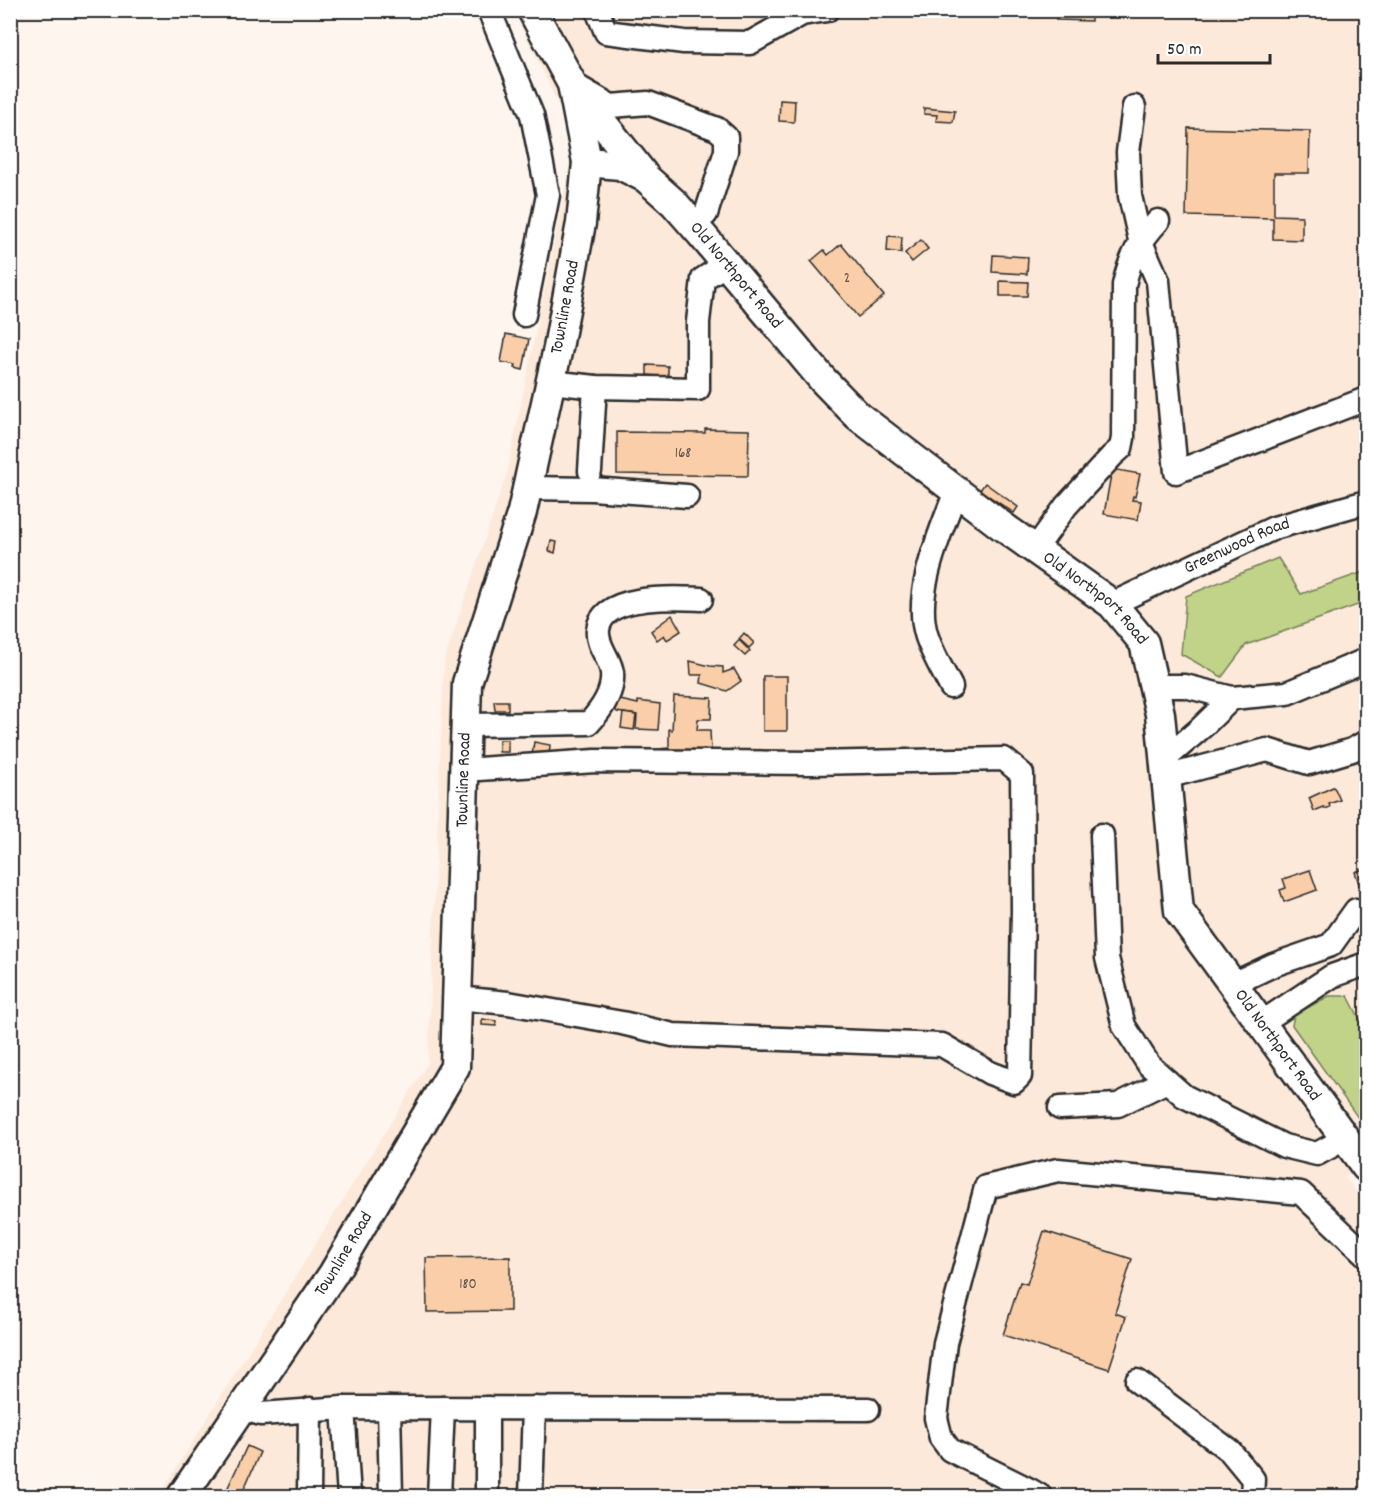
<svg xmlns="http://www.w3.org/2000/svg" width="1377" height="1507" font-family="Dekko,sans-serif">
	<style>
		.built { fill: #fce9d9 }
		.green { fill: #c0d388; stroke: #767f5a; stroke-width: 1.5 }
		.building { fill: #f9cea8; stroke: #2b2b2b; stroke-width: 1.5 }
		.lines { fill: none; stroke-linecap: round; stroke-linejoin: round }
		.minor-casing { stroke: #2b2b2b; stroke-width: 27 }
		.major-casing { stroke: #2b2b2b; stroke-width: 33 }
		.minor { stroke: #fff; stroke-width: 22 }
		.major { stroke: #fff; stroke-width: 28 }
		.labels { text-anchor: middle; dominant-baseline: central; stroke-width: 6; stroke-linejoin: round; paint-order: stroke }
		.number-label { font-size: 15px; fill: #5e544a }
		.street-label { font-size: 18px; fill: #2b2b2b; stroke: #fff }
	</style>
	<rect width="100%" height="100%" fill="#fef5ee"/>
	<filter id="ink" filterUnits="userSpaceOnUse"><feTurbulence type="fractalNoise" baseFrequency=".0167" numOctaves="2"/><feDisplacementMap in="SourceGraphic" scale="12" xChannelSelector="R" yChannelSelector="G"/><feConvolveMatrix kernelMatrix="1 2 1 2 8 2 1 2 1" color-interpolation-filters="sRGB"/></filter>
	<g filter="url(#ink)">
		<polygon class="built" points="514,11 1366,11 1366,1172 1344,1176 1366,1204 1366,1496 159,1496 428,1063 444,661 507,473 575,140"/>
		<g class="green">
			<polygon points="1278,558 1301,594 1366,571 1366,602 1246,645 1222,677 1181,654 1186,596"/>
			<polygon points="1329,996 1348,996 1366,1031 1366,1129 1292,1025 1294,1015"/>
		</g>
		<g class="building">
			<polygon points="1056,10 1091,10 1091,21 1056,20"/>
			<polygon points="780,100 795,101 794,122 779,121"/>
			<polygon points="924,108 955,111 953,122 936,121 937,115 924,114"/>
			<polygon points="1188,128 1310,131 1309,173 1274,173 1274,215 1302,216 1302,240 1273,239 1273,218 1186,216"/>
			<polygon points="888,236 902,237 901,253 887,251"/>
			<polygon points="921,240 928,249 912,262 905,253"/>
			<polygon points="841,244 884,296 858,317 811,261 824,250 828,255"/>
			<polygon points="993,255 1028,257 1027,274 992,272"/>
			<polygon points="1000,281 1028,282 1027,296 1000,296"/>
			<polygon points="506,334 529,339 523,370 515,368 516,365 501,362"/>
			<polygon points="647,365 668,366 668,377 647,375"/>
			<polygon points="705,429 749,430 748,476 617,474 617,432 705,433"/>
			<polygon points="1112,469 1140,474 1135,497 1133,496 1132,500 1141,501 1138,520 1104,514"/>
			<polygon points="985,483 1018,507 1014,513 980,490"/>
			<polygon points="551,541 557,542 555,553 549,551"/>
			<polygon points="1366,602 1366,621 1361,604"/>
			<polygon points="672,615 681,631 667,640 664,635 657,640 651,631"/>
			<polygon points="744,633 754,643 749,648 739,639"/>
			<polygon points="739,640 750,651 745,656 734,646"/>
			<polygon points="690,661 710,666 723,667 723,673 734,669 741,681 727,691 701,683 702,675 691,675"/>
			<rect x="763" y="676" width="24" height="55"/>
			<polygon points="674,696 712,698 711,719 698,719 697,730 710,730 711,751 658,760 658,749 669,748 669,729 672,730"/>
			<polygon points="620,700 638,704 638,701 660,704 658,730 636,729 637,715 617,712 614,708 614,702"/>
			<polygon points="494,701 508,701 508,710 495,710"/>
			<polygon points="623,713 636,715 634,730 621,728"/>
			<rect x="499" y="740" width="9" height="12"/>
			<polygon points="534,742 550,745 549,757 532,755"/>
			<polygon points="1333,787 1335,789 1340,800 1329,804 1330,807 1325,809 1324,807 1314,811 1309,798"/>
			<polygon points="1366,868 1366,885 1360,887 1355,872"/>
			<polygon points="1310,870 1317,890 1284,902 1280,890 1286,888 1283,879"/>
			<polygon points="482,1019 496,1021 496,1026 482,1025"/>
			<polygon points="1044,1231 1132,1259 1115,1313 1126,1317 1109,1369 1003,1335 1020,1282 1027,1284"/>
			<polygon points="510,1257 510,1311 427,1312 426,1258"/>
			<polygon points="247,1446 260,1452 241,1496 224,1496"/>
		</g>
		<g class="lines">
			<defs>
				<g id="minor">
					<polyline points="489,10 532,115 548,195 524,315"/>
					<polyline points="597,10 606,32 684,42 750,43 802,14 827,10"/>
					<polyline points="578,87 611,106 648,103 717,129 726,137 726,151 706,214 693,224"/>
					<polyline points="1134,107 1128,152 1130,196 1140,240 1158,281 1176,472 1366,399"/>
					<polyline points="551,382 595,387 698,389 698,322 703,279 726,264"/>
					<polyline points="590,471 595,387"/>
					<polyline points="527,488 592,489 687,496"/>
					<path d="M1036,548l30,-42 46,-50 9,-8 2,-10 1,-153c6,-28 15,-43 34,-64"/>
					<path id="s1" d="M1112,604l162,-76 92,-26"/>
					<polyline points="1154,686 1185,686 1232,698 1201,728 1165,759"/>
					<path d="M951,687c-8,-16 -18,-32 -24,-50 -15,-44 14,-105 29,-146"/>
					<polyline points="1232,698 1287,693 1366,660"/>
					<path d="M466,725l123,-2c12,-13 25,-31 23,-50 -1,-14 -16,-27 -14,-43 4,-37 77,-32 103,-31"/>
					<polyline points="1166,777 1267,750 1309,763 1352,750 1366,742"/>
					<polyline points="1102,835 1107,958 1124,1026 1149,1065 1184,1096 1284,1146 1317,1154 1346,1138"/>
					<polyline points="1233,984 1273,965 1331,945 1356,910"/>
					<polyline points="457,998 508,1003 622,1023 673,1035 942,1045 990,1073 1014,1082 1020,1076 1023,910 1022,774 1004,759 812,763 595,761 464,770"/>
					<polyline points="1261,1023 1332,976 1366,964"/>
					<polyline points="1060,1108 1118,1105 1167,1081"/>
					<polyline points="1137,1381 1230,1451 1253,1479 1252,1496"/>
					<polyline points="241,1408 261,1414 343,1408 868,1409"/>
					<polyline points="343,1408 349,1496"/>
					<polyline points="389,1408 391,1496"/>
					<polyline points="487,1408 487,1496"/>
					<polyline points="309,1496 310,1409"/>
					<polyline points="439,1496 443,1408"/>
					<polyline points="531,1496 534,1408"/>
					<polyline points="1040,1496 1030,1490 950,1450 941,1438 936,1418 945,1343 986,1187 1058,1170 1301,1193 1366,1255"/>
				</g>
				<g id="major">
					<polyline points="575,88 643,174"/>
					<path id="s2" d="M587,162l33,3 26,13 28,25 28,32 121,145 35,36 144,110 110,78 32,39 16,71 19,197 187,256"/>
					<path id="s3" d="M182,1496l151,-222 122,-207 12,-384 55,-171 36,-164 23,-125 6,-61 -15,-78 -40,-74"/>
				</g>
			</defs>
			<use href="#minor" class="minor-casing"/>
			<use href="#major" class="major-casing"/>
			<use href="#minor" class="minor"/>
			<use href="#major" class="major"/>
		</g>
	</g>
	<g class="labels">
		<g class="number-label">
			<text x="847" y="279">2</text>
			<text x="683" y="454">168</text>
			<text x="468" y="1285">180</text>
		</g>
		<g class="street-label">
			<text stroke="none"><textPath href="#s2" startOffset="195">Old Northport Road</textPath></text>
			<text stroke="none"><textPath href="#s3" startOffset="1282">Townline Road</textPath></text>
			<text stroke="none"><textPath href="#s1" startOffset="138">Greenwood Road</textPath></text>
			<text stroke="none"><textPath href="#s2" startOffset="681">Old Northport Road</textPath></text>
			<text stroke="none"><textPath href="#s3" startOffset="796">Townline Road</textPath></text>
			<text stroke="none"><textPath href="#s2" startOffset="1185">Old Northport Road</textPath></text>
			<text stroke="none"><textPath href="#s3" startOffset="291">Townline Road</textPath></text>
		</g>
	</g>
	<rect width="1377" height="1507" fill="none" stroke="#fff" stroke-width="36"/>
	<rect x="18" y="18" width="1341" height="1471" fill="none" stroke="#2b2b2b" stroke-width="2" filter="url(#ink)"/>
	<path d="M1158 54v9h112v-9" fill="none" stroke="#2b2b2b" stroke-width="3"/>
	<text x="1167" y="54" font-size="18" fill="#2b2b2b" stroke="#ffffff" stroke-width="4.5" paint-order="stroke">50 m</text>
</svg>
